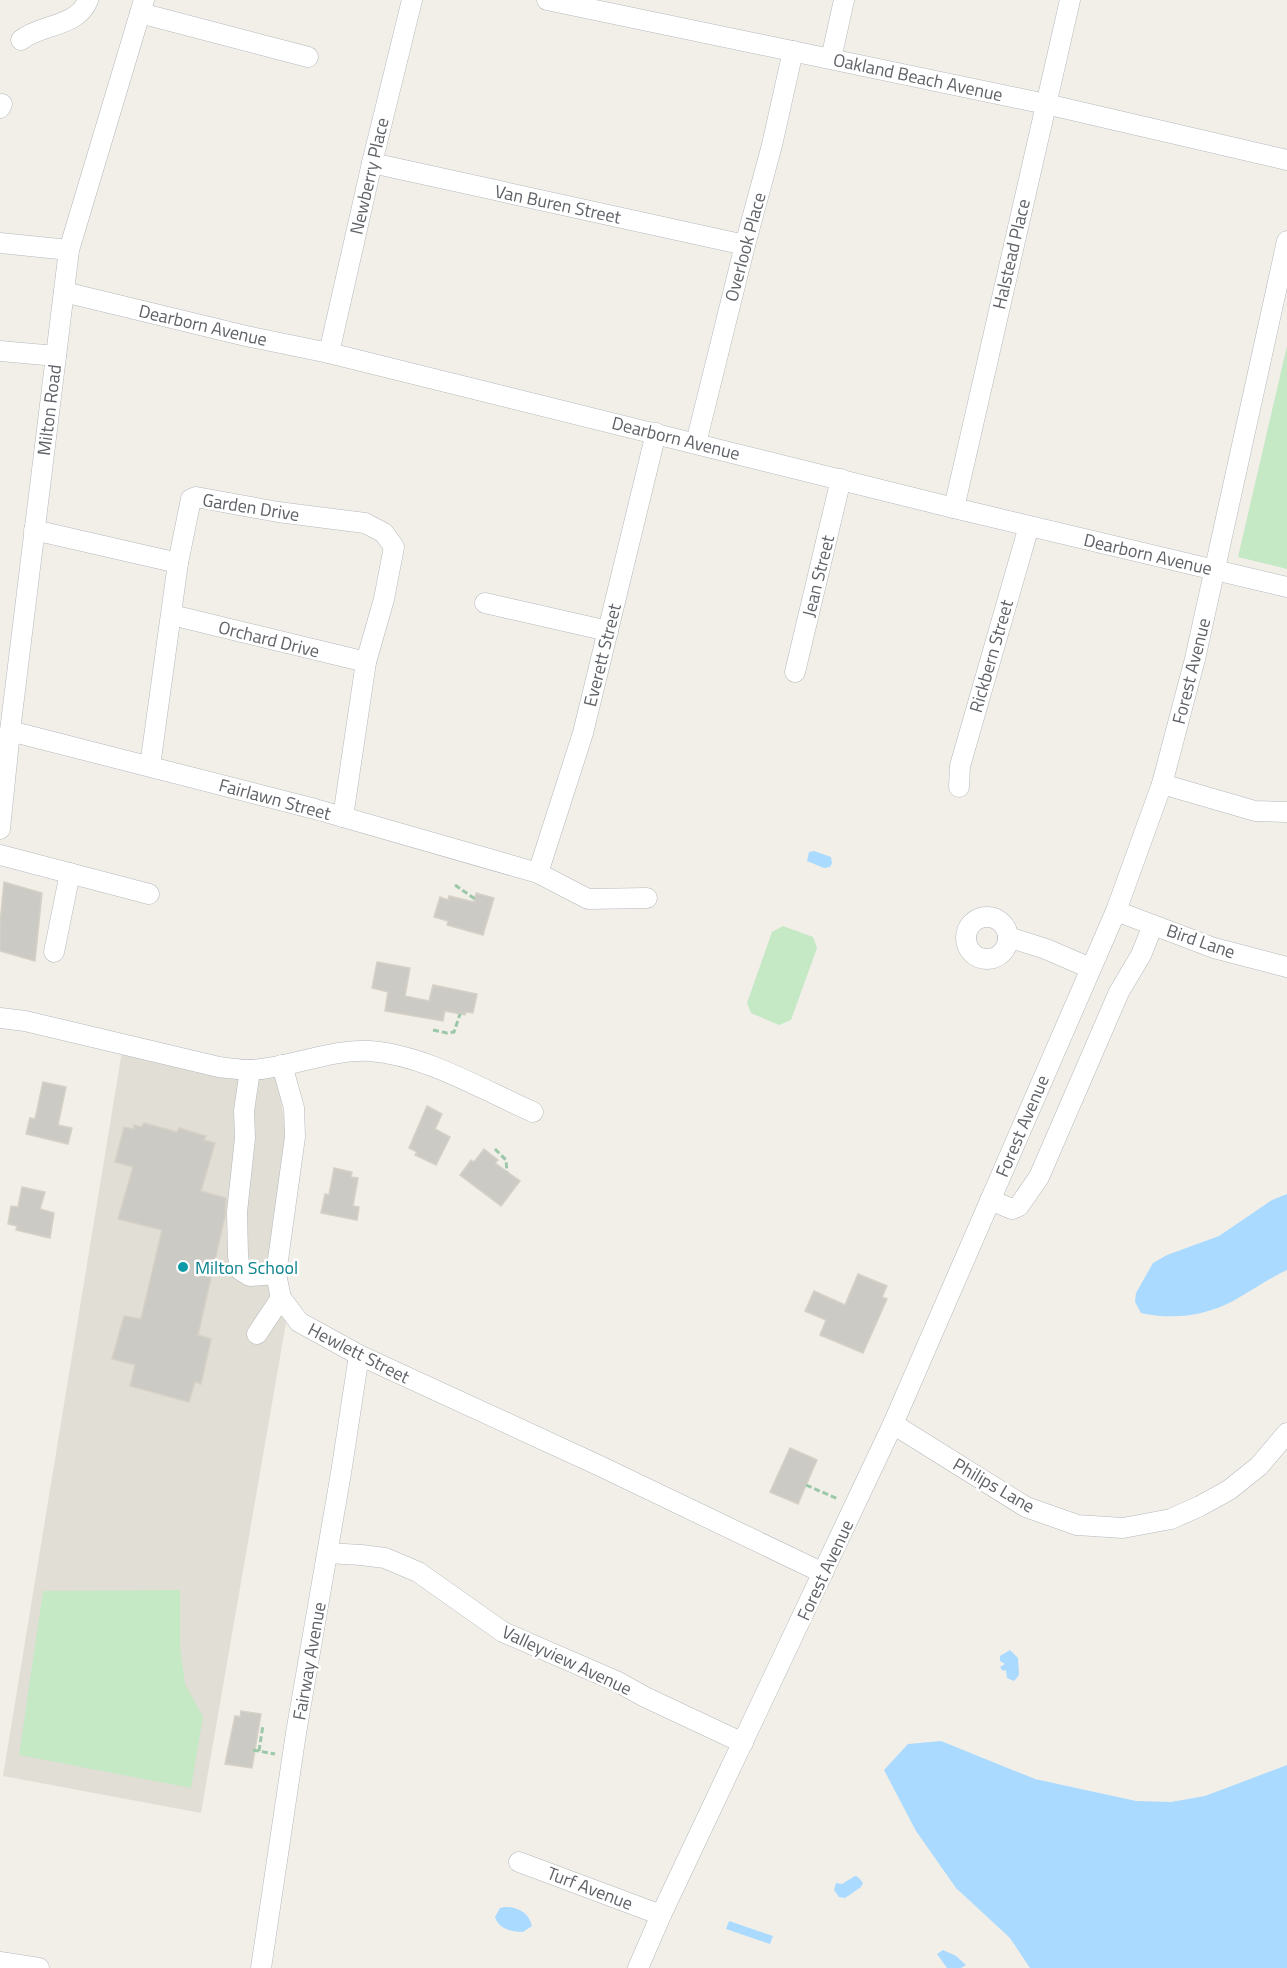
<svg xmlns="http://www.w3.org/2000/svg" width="1287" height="1968" font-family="'Titillium Web',sans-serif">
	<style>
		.education { fill: #e1ded6 }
		.green { fill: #c5e8c5 }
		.water { fill: #aadaff }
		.building { fill: #cccac5; stroke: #d6d1c6; stroke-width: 1.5 }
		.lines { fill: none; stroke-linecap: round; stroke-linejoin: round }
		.minor-casing { stroke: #b5b8bc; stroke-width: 21 }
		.path { stroke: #9cc7a9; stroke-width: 3; stroke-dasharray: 6 3; stroke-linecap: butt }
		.minor { stroke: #fff; stroke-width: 20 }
		.culture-dot { fill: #0f9aa8; stroke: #fff; stroke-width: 2 }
		.labels { text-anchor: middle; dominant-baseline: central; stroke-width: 5; stroke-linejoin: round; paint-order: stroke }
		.street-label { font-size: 18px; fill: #5f6368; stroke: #fff }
		.culture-label { font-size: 18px; fill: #0d838f; stroke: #fff; text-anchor: start }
	</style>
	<rect width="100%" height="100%" fill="#f1efe8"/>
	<polygon class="education" points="122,1051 277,1077 287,1137 267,1284 287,1317 201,1813 3,1776"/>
	<g class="green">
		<polygon points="1287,346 1287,569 1238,557"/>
		<polygon points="783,926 813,937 817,948 791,1020 779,1025 751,1013 747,1003 772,932"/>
		<polygon points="180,1590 180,1646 185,1684 203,1717 191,1788 19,1755 43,1591"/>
	</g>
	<g class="water">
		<polygon points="814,851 831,857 832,863 830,867 824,868 807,861 809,852"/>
		<path d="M1287,1194v76c-19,9 -36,21 -54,31 -28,15 -61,19 -92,12l-6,-11 1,-9 17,-30 14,-8 52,-19 53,-36z"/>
		<polygon points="1010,1650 1018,1658 1019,1675 1014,1681 1007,1678 1006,1670 1003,1671 1000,1667 1005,1664 1000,1661 1000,1656"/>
		<polygon points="941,1741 1035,1779 1136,1801 1171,1802 1205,1796 1287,1765 1287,1968 1030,1968 1010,1938 956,1888 916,1831 884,1770 908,1744"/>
		<polygon points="855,1876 858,1877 863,1883 861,1887 845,1898 839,1897 834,1890 836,1883 842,1884"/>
		<path d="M505,1907c13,0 24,6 27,19l-9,6c-12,0 -24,-3 -28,-15l5,-9z"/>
		<polygon points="729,1921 773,1936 770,1944 726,1929"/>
		<polygon points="943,1950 956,1956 966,1965 961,1968 947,1968 937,1954"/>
	</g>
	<g class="building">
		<polygon points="4,882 42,893 35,961 0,951 0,923"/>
		<polygon points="476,893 494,898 483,935 447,925 448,921 434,917 440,897 448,900 449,896 474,902"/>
		<polygon points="377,962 410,968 405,996 429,1001 433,985 477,994 473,1013 466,1012 465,1015 445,1011 443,1021 385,1011 388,992 372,988"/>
		<polygon points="43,1082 66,1087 58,1125 72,1128 68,1144 26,1134 30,1118 35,1119"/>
		<polygon points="427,1106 442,1114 435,1129 450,1137 436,1165 415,1155 417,1152 409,1148"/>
		<polygon points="144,1123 177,1132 179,1128 206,1136 204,1140 215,1143 201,1191 226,1198 225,1216 198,1335 211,1339 201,1384 195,1382 189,1402 130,1386 135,1365 112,1359 124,1316 141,1319 162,1230 118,1219 133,1167 115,1162 124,1127 134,1129 134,1125 141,1127"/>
		<polygon points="484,1149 498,1160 495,1163 520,1181 501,1206 460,1175 471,1160 474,1162"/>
		<polygon points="334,1168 352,1172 351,1177 358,1178 353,1206 359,1207 357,1220 321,1213 325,1194 329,1195"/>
		<polygon points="22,1187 45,1192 40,1209 54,1213 50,1238 16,1230 17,1226 8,1224 11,1206 18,1207"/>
		<polygon points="858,1274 887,1286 882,1297 887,1299 863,1353 820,1335 826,1320 805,1311 814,1291 845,1305"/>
		<polygon points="790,1448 817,1460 798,1504 770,1492"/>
		<polygon points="241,1711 261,1714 252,1768 225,1764 235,1716 240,1717"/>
	</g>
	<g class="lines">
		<defs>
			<g id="minor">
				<polyline points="547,0 1046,104 1287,160"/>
				<polyline points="140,13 308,57"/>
				<path d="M21,40c20,-16 57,-13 67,-40"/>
				<polyline points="831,59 844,0"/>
				<polyline points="0,108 2,104"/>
				<polyline points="372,163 745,245"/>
				<polyline points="0,243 69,250"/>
				<polyline points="64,292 246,336 329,353 954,508 1287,587"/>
				<polyline points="0,351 56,356"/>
				<polyline points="329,353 372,163 412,0"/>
				<polyline points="696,443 745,245 772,145 793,51"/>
				<polyline points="954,508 1070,0"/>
				<polyline points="34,530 178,563"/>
				<polyline points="485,603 608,631"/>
				<polyline points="172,615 366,662"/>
				<polyline points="795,672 841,479"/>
				<polyline points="10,731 315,809 538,873 588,899 647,898"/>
				<polyline points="150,766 178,563 191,499 196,497 278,512 365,523 384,533 394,547 384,599 366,662 343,817"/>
				<polyline points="1162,784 1255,811 1287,812"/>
				<polyline points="959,787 960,766 1029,526"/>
				<polyline points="0,829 10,731 69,250 144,0"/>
				<polyline points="0,855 149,894"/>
				<polyline points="538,873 583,733 656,433"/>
				<polyline points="1116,911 1214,948 1287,967"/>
				<circle cx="987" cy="938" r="21"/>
				<polyline points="1008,937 1046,949 1090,968"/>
				<polyline points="54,952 70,873"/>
				<path d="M0,1018l25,3 194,46c10,1 22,3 32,3 40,-2 78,-21 119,-19 55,4 113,39 163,61"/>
				<polyline points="282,1065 294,1108 295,1137 276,1274 281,1298 299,1322 359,1355 600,1466 823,1573"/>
				<polyline points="250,1070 244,1111 245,1138 237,1212 238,1255 240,1270 250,1276 276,1274"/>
				<polyline points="990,1200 1012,1209 1019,1206 1039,1177 1119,992 1141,955 1153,925"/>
				<polyline points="257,1334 281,1298"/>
				<polyline points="893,1424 1026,1507 1077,1525 1123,1528 1171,1519 1200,1506 1229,1490 1259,1466 1287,1433"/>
				<polyline points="328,1553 361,1555 385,1558 418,1572 503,1632 618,1682 645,1697 743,1743"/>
				<polyline points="519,1862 661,1915"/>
				<polyline points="0,1962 39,1968"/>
				<polyline points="261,1968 296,1733 341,1473 359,1355"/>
				<polyline points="638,1968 661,1915 893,1424 1116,911 1162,784 1195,659 1287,241"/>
			</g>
		</defs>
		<use href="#minor" class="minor-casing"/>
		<g class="path">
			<polyline points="455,885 475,899"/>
			<polyline points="433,1030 447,1033 454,1032 460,1014"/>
			<polyline points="495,1149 506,1160 507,1172"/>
			<polyline points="806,1485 838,1499"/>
			<polyline points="253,1750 275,1754"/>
			<polyline points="259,1751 263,1725"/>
		</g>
		<use href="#minor" class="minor"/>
	</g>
	<circle class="culture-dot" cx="183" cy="1267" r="6"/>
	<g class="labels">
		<g class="street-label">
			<text transform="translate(918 77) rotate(12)">Oakland Beach Avenue</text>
			<text transform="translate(369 176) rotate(-77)">Newberry Place</text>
			<text transform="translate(558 204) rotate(12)">Van Buren Street</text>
			<text transform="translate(745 247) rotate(-75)">Overlook Place</text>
			<text transform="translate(1011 254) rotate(-77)">Halstead Place</text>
			<text transform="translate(203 325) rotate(13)">Dearborn Avenue</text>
			<text transform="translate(49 410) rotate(-83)">Milton Road</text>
			<text transform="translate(676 438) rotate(14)">Dearborn Avenue</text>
			<text transform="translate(251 507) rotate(9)">Garden Drive</text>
			<text transform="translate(1148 554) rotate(13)">Dearborn Avenue</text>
			<text transform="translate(818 576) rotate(-76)">Jean Street</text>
			<text transform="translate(269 639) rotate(14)">Orchard Drive</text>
			<text transform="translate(602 655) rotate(-76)">Everett Street</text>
			<text transform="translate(991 656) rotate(-74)">Rickbern Street</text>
			<text transform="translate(1191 671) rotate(-76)">Forest Avenue</text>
			<text transform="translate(275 799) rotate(15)">Fairlawn Street</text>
			<text transform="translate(1201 941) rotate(19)">Bird Lane</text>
			<text transform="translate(1022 1126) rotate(-67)">Forest Avenue</text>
			<text transform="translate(359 1353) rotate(27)">Hewlett Street</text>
			<text transform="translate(994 1485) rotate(30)">Philips Lane</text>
			<text transform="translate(825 1570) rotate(-65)">Forest Avenue</text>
			<text transform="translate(567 1660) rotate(25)">Valleyview Avenue</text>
			<text transform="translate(309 1661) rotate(-80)">Fairway Avenue</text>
			<text transform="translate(590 1888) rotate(21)">Turf Avenue</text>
		</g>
		<g class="culture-label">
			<text x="195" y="1267">Milton School</text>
		</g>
	</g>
</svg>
